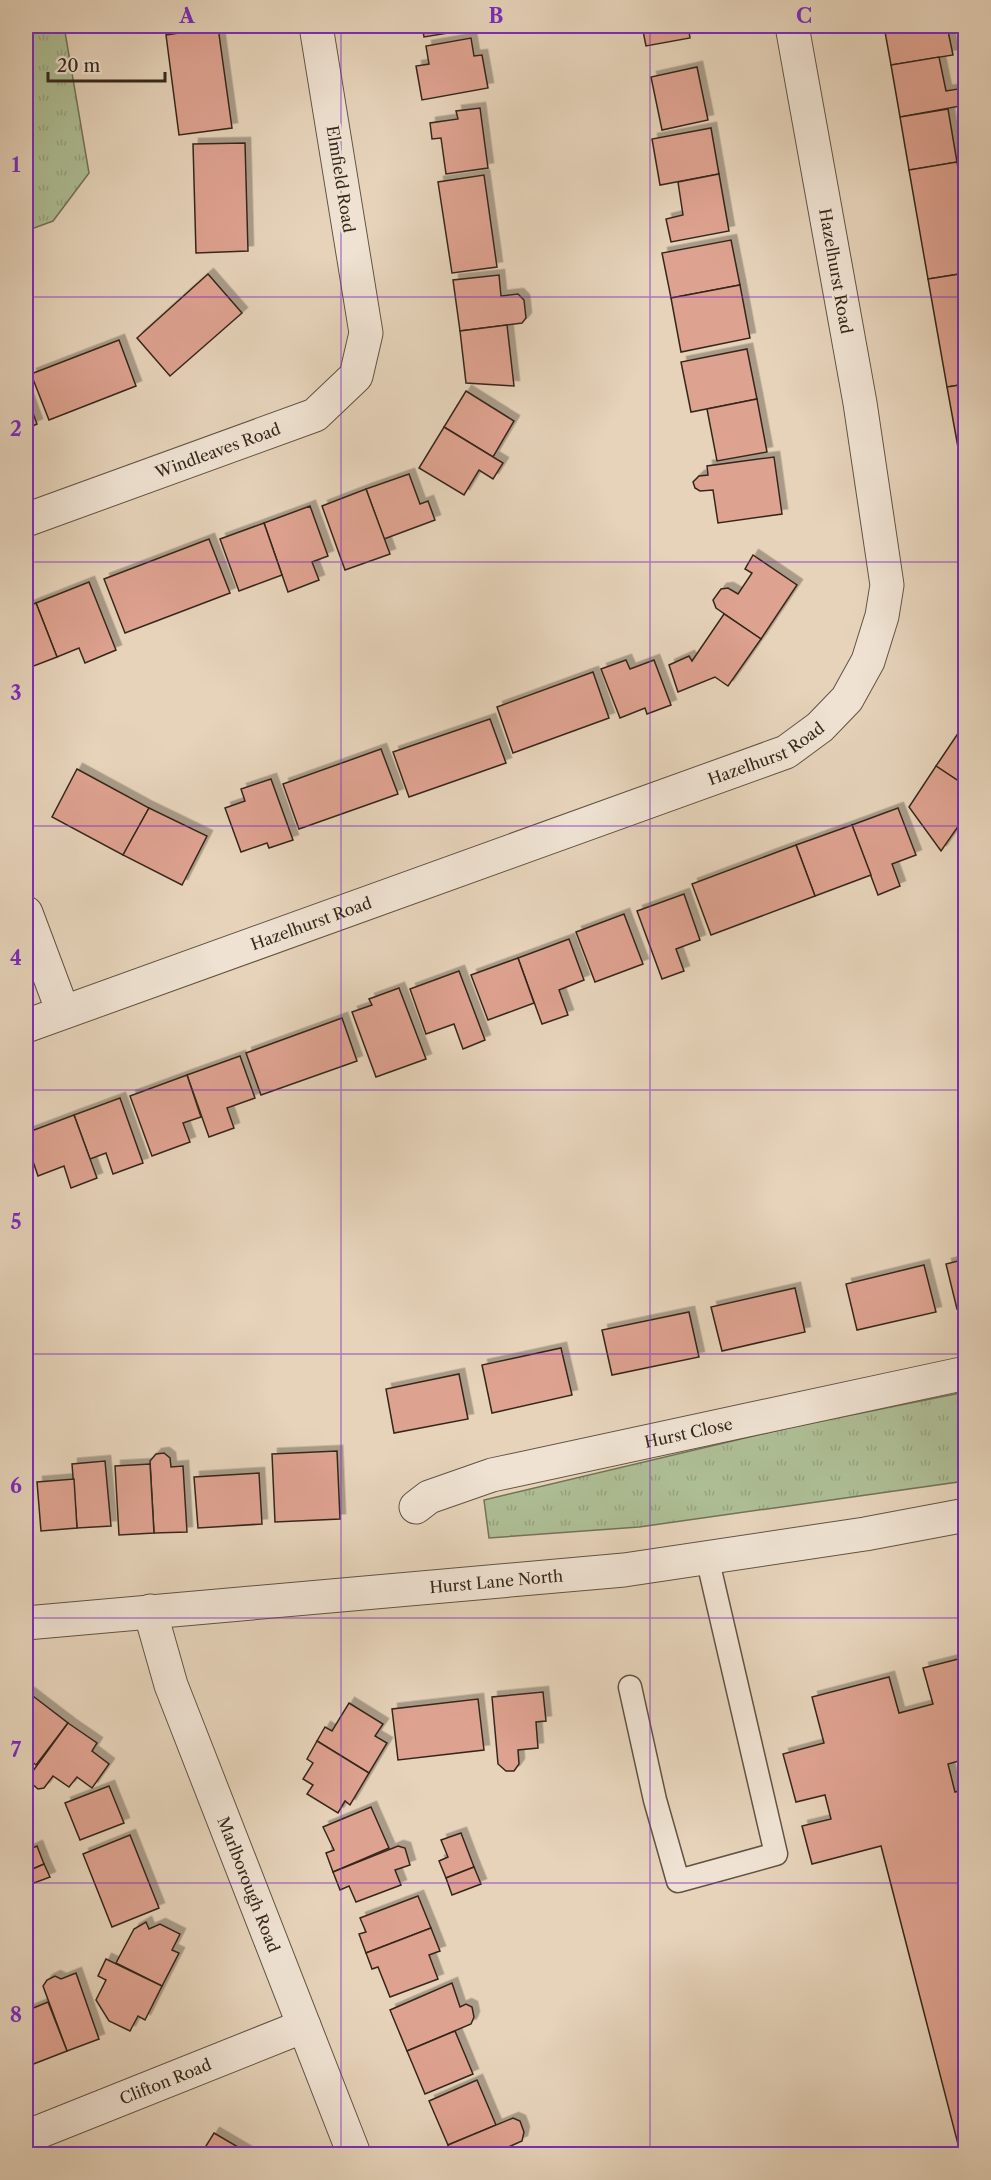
<svg xmlns="http://www.w3.org/2000/svg" width="991" height="2180" font-family="'Libre Caslon Text',serif">
	<style>
		.grass { fill: url(#grass-tufts); stroke: #727358; stroke-width: 1.5 }
		.building { fill: #dea290; stroke: #36281b; stroke-width: 1.5; filter: url(#shadow) }
		.lines { fill: none; stroke-linecap: round; stroke-linejoin: round }
		.service-casing { stroke: #625343; stroke-width: 25 }
		.minor-casing { stroke: #625343; stroke-width: 35 }
		.service { stroke: #efe2d2; stroke-width: 22 }
		.minor { stroke: #efe2d2; stroke-width: 33 }
		.grid { fill: none; stroke: #7b2cbf; stroke-width: 1.5; stroke-opacity: 0.55 }
		.labels { text-anchor: middle; dominant-baseline: central; stroke-width: 5; stroke-linejoin: round; paint-order: stroke }
		.street-label { font-size: 16px; fill: #36281b; stroke: #efe2d2 }
		.neatline { fill: none; stroke: #7b2cbf; stroke-width: 2 }
		.grid-label { font-size: 20px; text-anchor: middle; font-weight: bold; fill: #7b2cbf }
	</style>
	<defs>
		<pattern id="grass-tufts" width="24" height="20" patternUnits="userSpaceOnUse" patternTransform="scale(1.5)"><rect width="24" height="20" fill="#aebe95"/><path d="M3 7l-1-3M5 7V3M7 7l1-3M15 17l-1-3M17 17v-4M19 17l1-3" fill="none" stroke="#96a380"/></pattern>
		<filter id="shadow"><feDropShadow dx="5.5" dy="-5.5" stdDeviation="0" flood-color="#0004"/></filter>
	</defs>
	<rect width="100%" height="100%" fill="#e6d3ba"/>
	<filter id="stains"><feTurbulence type="fractalNoise" baseFrequency=".00333" numOctaves="4"/><feColorMatrix values="0 0 0 0 .2 0 0 0 0 .09 0 0 0 0 .02 0 0 0 .5 -.17"/></filter>
	<radialGradient id="worn" r=".72"><stop offset=".6" stop-color="#630" stop-opacity="0"/><stop offset="1" stop-color="#630" stop-opacity=".3"/></radialGradient>
	<g class="grass">
		<polygon points="26,26 64,26 89,173 53,221 26,231"/>
		<polygon points="965,1392 965,1481 639,1527 489,1538 484,1500 787,1428"/>
	</g>
	<g class="building">
		<polygon points="422,26 472,26 472,29 424,37"/>
		<polygon points="642,26 688,26 690,38 646,46"/>
		<polygon points="925,26 947,26 953,55 891,65 885,32"/>
		<polygon points="218,27 232,128 179,135 166,35"/>
		<polygon points="471,38 474,56 482,55 488,88 422,100 416,66 429,64 426,46"/>
		<polygon points="939,57 946,91 964,88 966,105 900,117 891,65"/>
		<polygon points="697,67 708,120 662,130 651,77"/>
		<polygon points="480,108 488,168 446,174 441,138 432,139 430,123 458,119 456,111"/>
		<polygon points="948,109 957,162 909,170 900,117"/>
		<polygon points="711,128 719,174 660,185 652,139"/>
		<polygon points="245,143 248,251 196,253 193,144"/>
		<polygon points="957,162 966,209 966,273 928,279 909,170"/>
		<polygon points="719,174 729,231 671,242 666,219 683,215 678,182"/>
		<polygon points="484,175 497,267 452,273 438,182"/>
		<polygon points="731,240 740,285 671,298 662,253"/>
		<polygon points="966,273 966,384 947,387 928,279"/>
		<polygon points="208,274 242,313 170,376 137,338"/>
		<polygon points="499,275 501,296 518,294 524,300 526,318 522,323 460,331 453,280"/>
		<polygon points="740,285 750,338 681,352 671,298"/>
		<polygon points="507,325 514,386 466,383 460,331"/>
		<polygon points="119,340 136,386 49,420 31,374"/>
		<polygon points="747,349 757,399 691,412 681,362"/>
		<polygon points="966,384 966,491 947,387"/>
		<polygon points="466,391 514,421 493,457 444,427"/>
		<polygon points="26,394 37,424 26,429"/>
		<polygon points="757,399 767,452 717,461 707,409"/>
		<polygon points="444,427 503,463 493,479 479,470 464,495 419,468"/>
		<polygon points="774,457 782,514 718,523 713,490 700,491 695,488 693,482 699,476 708,475 707,466"/>
		<polygon points="409,474 420,504 428,501 435,520 384,539 366,489"/>
		<polygon points="366,489 390,554 345,570 322,506"/>
		<polygon points="310,506 328,556 312,562 319,580 288,592 264,523"/>
		<polygon points="264,523 282,575 239,591 220,539"/>
		<polygon points="209,539 230,593 125,633 104,579"/>
		<polygon points="753,555 797,585 761,639 716,608 713,600 721,589 728,588 738,594 752,573 745,569"/>
		<polygon points="89,582 116,650 85,663 79,648 57,657 36,603"/>
		<polygon points="36,603 57,657 26,669 26,607"/>
		<polygon points="724,614 761,639 728,686 715,677 678,692 669,665 689,656 692,661"/>
		<polygon points="626,660 630,669 654,660 671,705 647,714 645,708 620,718 601,669"/>
		<polygon points="593,672 609,718 513,753 497,707"/>
		<polygon points="490,719 506,763 409,797 393,752"/>
		<polygon points="965,723 966,723 966,786 936,766"/>
		<polygon points="381,749 398,794 299,829 283,784"/>
		<polygon points="936,766 966,786 966,815 941,851 909,807"/>
		<polygon points="77,769 149,808 123,855 52,817"/>
		<polygon points="271,779 293,840 269,848 267,843 241,852 225,808 245,801 241,789"/>
		<polygon points="149,808 207,836 182,885 123,855"/>
		<polygon points="898,808 916,855 892,864 900,886 878,895 852,825"/>
		<polygon points="852,825 871,875 815,896 796,845"/>
		<polygon points="796,845 815,896 711,935 692,884"/>
		<polygon points="684,894 700,940 676,949 684,971 662,979 637,911"/>
		<polygon points="624,914 643,964 595,982 576,932"/>
		<polygon points="569,939 584,980 559,990 568,1015 542,1024 518,958"/>
		<polygon points="518,958 534,1003 488,1020 471,975"/>
		<polygon points="459,971 485,1040 463,1049 454,1024 426,1034 410,989"/>
		<polygon points="399,988 426,1059 376,1077 352,1012 372,1005 369,999"/>
		<polygon points="342,1018 357,1061 261,1095 246,1053"/>
		<polygon points="240,1056 255,1098 227,1108 234,1128 209,1137 187,1075"/>
		<polygon points="187,1075 201,1117 183,1123 190,1142 152,1156 130,1096"/>
		<polygon points="120,1098 143,1163 113,1174 106,1153 90,1159 74,1115"/>
		<polygon points="74,1115 97,1178 71,1188 64,1166 38,1176 26,1141 26,1133"/>
		<polygon points="966,1259 966,1307 957,1309 946,1264"/>
		<polygon points="924,1265 936,1312 857,1330 846,1284"/>
		<polygon points="795,1288 805,1332 722,1351 711,1307"/>
		<polygon points="689,1312 699,1357 612,1375 602,1330"/>
		<polygon points="561,1348 572,1395 492,1413 482,1365"/>
		<polygon points="459,1374 468,1419 394,1433 386,1389"/>
		<polygon points="337,1451 340,1519 275,1522 272,1454"/>
		<polygon points="164,1453 170,1458 171,1467 183,1466 187,1532 154,1533 150,1461 156,1454"/>
		<polygon points="105,1461 111,1526 77,1528 72,1464"/>
		<polygon points="150,1464 154,1533 119,1535 115,1466"/>
		<polygon points="259,1473 262,1524 198,1528 194,1477"/>
		<polygon points="74,1479 77,1528 41,1531 37,1482"/>
		<polygon points="966,1657 966,1759 948,1764 955,1792 966,1789 966,2151 960,2152 881,1846 812,1864 802,1826 831,1819 825,1795 796,1802 783,1754 824,1743 812,1697 889,1677 899,1713 933,1704 923,1668"/>
		<polygon points="543,1692 546,1721 536,1722 538,1748 518,1750 519,1764 514,1771 506,1771 498,1764 492,1697"/>
		<polygon points="29,1693 68,1723 36,1765 26,1757 26,1697"/>
		<polygon points="478,1699 484,1750 398,1760 392,1709"/>
		<polygon points="349,1703 383,1724 375,1736 387,1743 369,1773 317,1741 325,1727 332,1731"/>
		<polygon points="68,1723 97,1743 92,1751 109,1764 92,1788 77,1777 69,1787 53,1776 44,1788 38,1789 31,1783 30,1775"/>
		<polygon points="317,1741 369,1773 350,1805 345,1801 338,1813 307,1794 313,1785 303,1779 313,1763 307,1759"/>
		<polygon points="109,1786 124,1823 80,1840 65,1803"/>
		<polygon points="371,1807 389,1848 333,1872 326,1853 334,1850 323,1827"/>
		<polygon points="461,1833 474,1867 446,1878 439,1861 448,1857 441,1840"/>
		<polygon points="130,1835 159,1908 112,1927 83,1854"/>
		<polygon points="37,1846 44,1864 26,1872 26,1851"/>
		<polygon points="398,1846 405,1848 410,1865 395,1870 401,1885 356,1902 349,1886 340,1890 333,1872"/>
		<polygon points="44,1864 50,1877 26,1886 26,1872"/>
		<polygon points="474,1867 481,1884 452,1895 446,1878"/>
		<polygon points="418,1896 431,1928 366,1953 359,1934 366,1932 360,1918"/>
		<polygon points="146,1922 149,1929 160,1924 180,1934 172,1950 179,1953 162,1986 116,1963 134,1929"/>
		<polygon points="431,1928 440,1951 429,1955 438,1979 390,1997 378,1967 372,1969 366,1953"/>
		<polygon points="106,1959 162,1986 145,2020 138,2016 130,2031 109,2021 96,2000 106,1980 98,1976"/>
		<polygon points="76,1973 99,2039 67,2051 43,1986 47,1980 55,1976 61,1979"/>
		<polygon points="452,1983 460,2007 466,2004 472,2007 474,2017 471,2024 407,2051 390,2010"/>
		<polygon points="48,2002 67,2051 31,2065 26,2051 26,2011"/>
		<polygon points="455,2031 473,2074 425,2094 407,2051"/>
		<polygon points="477,2080 496,2125 448,2145 429,2101"/>
		<polygon points="513,2118 520,2121 524,2132 522,2141 504,2149 506,2154 451,2154 448,2145"/>
		<polygon points="214,2133 250,2154 201,2154"/>
	</g>
	<g class="lines">
		<defs>
			<polyline id="service" points="630,1687 655,1800 678,1881 776,1854 707,1557"/>
			<g id="minor">
				<path id="s1" d="M26,520l289,-105 41,-39 10,-43 -50,-307"/>
				<polyline points="26,913 63,1012"/>
				<path id="s2" d="M26,1026l760,-274 34,-25 27,-28 21,-38 14,-45 5,-31 -27,-182 -68,-377"/>
				<path id="s3" d="M416,1507l13,-10 63,-22 474,-102"/>
				<path id="s4" d="M150,1611l21,74 183,469"/>
				<path id="s5" d="M26,1623l598,-53 241,-36 101,-19"/>
				<path id="s6" d="M26,2137l278,-111"/>
			</g>
		</defs>
		<use href="#service" class="service-casing"/>
		<use href="#minor" class="minor-casing"/>
		<use href="#service" class="service"/>
		<use href="#minor" class="minor"/>
	</g>
	<path class="grid" d="M341,26v2128M650,26v2128M26,297h940M26,562h940M26,826h940M26,1090h940M26,1354h940M26,1618h940M26,1883h940"/>
	<g class="labels">
		<g class="street-label">
			<text transform="translate(341 179) rotate(81)">Elmfield Road</text>
			<text transform="translate(836 271) rotate(80)">Hazelhurst Road</text>
			<text stroke="none"><textPath href="#s1" startOffset="204">Windleaves Road</textPath></text>
			<text stroke="none"><textPath href="#s2" startOffset="789">Hazelhurst Road</textPath></text>
			<text stroke="none"><textPath href="#s2" startOffset="303">Hazelhurst Road</textPath></text>
			<text stroke="none"><textPath href="#s3" startOffset="284">Hurst Close</textPath></text>
			<text stroke="none"><textPath href="#s5" startOffset="472">Hurst Lane North</textPath></text>
			<text stroke="none"><textPath href="#s4" startOffset="291">Marlborough Road</textPath></text>
			<text stroke="none"><textPath href="#s6" startOffset="150">Clifton Road</textPath></text>
		</g>
	</g>
	<rect width="991" height="2180" fill="none" stroke="#e6d3ba" stroke-width="66"/>
	<path d="M48 72v9h117v-9" fill="none" stroke="#36281b" stroke-width="3"/>
	<text x="57" y="72" font-size="18" fill="#36281b" stroke="#efe2d2" stroke-width="4.5" paint-order="stroke">20 m</text>
	<rect x="33" y="33" width="925" height="2114" class="neatline"/>
	<g class="grid-label">
		<text x="187" y="23">A</text>
		<text x="496" y="23">B</text>
		<text x="804" y="23">C</text>
		<text x="16" y="172">1</text>
		<text x="16" y="436">2</text>
		<text x="16" y="700">3</text>
		<text x="16" y="965">4</text>
		<text x="16" y="1229">5</text>
		<text x="16" y="1493">6</text>
		<text x="16" y="1757">7</text>
		<text x="16" y="2022">8</text>
	</g>
	<rect width="100%" height="100%" filter="url(#stains)"/>
	<rect width="100%" height="100%" fill="url(#worn)"/>
</svg>
